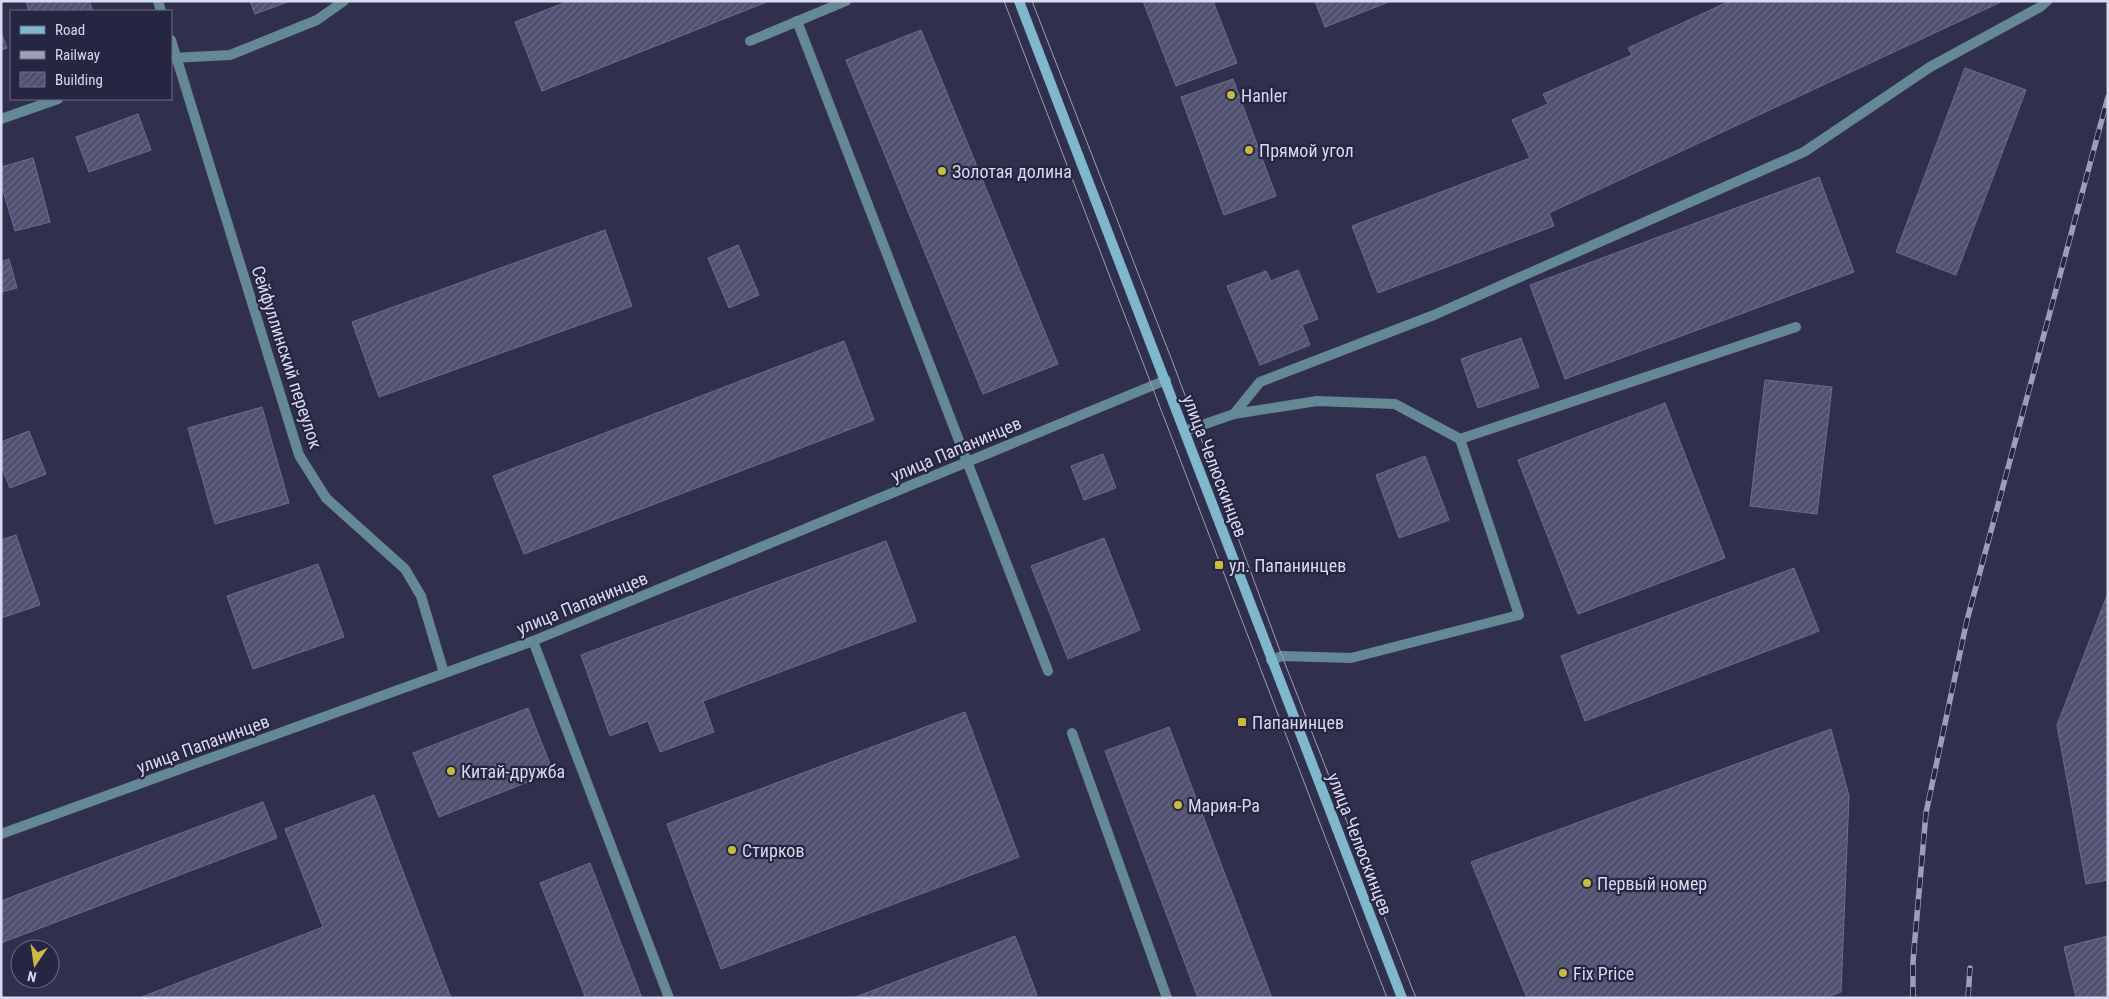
<svg xmlns="http://www.w3.org/2000/svg" width="2109" height="999" font-family="'Roboto Condensed',sans-serif">
	<style>
		.building { fill: url(#building-hatch); stroke: #6c6d8f }
		.lines { fill: none; stroke-linecap: round; stroke-linejoin: round }
		.service { stroke: #658895; stroke-width: 10 }
		.minor { stroke: #658895; stroke-width: 10 }
		.secondary { stroke: #7fb7cc; stroke-width: 10 }
		.tram { stroke: #9e9fb5; stroke-width: 1 }
		.rail-casing { stroke: #9e9fb5; stroke-width: 5.5 }
		.rail { stroke: #262643; stroke-width: 4; stroke-dasharray: 11; stroke-linecap: butt }
		.poi-dot { fill: #c9bb3b; stroke: #262643; stroke-width: 2 }
		.labels { text-anchor: middle; dominant-baseline: central; stroke-width: 4.5; stroke-linejoin: round; paint-order: stroke }
		.poi-label { font-size: 18px; fill: #d9daed; stroke: #262643; text-anchor: start }
		.street-label { font-size: 18px; fill: #d9daed; stroke: #262643 }
	</style>
	<defs>
		<pattern id="building-hatch" width="6" height="6" patternUnits="userSpaceOnUse" patternTransform="scale(1.25)"><rect width="6" height="6" fill="#505171"/><path d="M-1 1l2-2M0 6l6-6M5 7l2-2" fill="none" stroke="#696986"/></pattern>
	</defs>
	<rect width="100%" height="100%" fill="#30304e"/>
	<g class="building">
		<polygon points="26,1 89,1 93,11 29,11"/>
		<polygon points="250,1 290,1 255,14"/>
		<polygon points="569,1 769,1 542,91 515,22"/>
		<polygon points="1143,1 1213,1 1237,63 1176,86"/>
		<polygon points="1315,1 1391,1 1325,27"/>
		<polygon points="1730,1 2003,1 1549,213 1554,226 1378,293 1352,226 1530,158 1512,120 1548,104 1543,94 1632,55 1628,48"/>
		<polygon points="921,30 1058,364 983,394 846,60"/>
		<polygon points="1,32 7,48 1,50"/>
		<polygon points="1965,68 2026,90 1956,275 1896,252"/>
		<polygon points="1233,79 1276,196 1224,215 1181,97"/>
		<polygon points="138,114 151,150 89,172 76,137"/>
		<polygon points="33,158 50,222 15,231 1,184 1,167"/>
		<polygon points="1819,177 1854,272 1565,379 1530,285"/>
		<polygon points="605,230 632,306 379,397 352,322"/>
		<polygon points="738,245 759,295 729,308 708,258"/>
		<polygon points="9,259 17,288 1,292 1,262"/>
		<polygon points="1298,270 1318,319 1302,325 1310,345 1260,365 1227,286 1266,271 1271,281"/>
		<polygon points="1521,338 1539,387 1478,408 1461,359"/>
		<polygon points="844,341 874,420 524,554 493,476"/>
		<polygon points="1765,380 1832,387 1817,514 1750,506"/>
		<polygon points="1665,403 1725,558 1578,614 1518,460"/>
		<polygon points="262,407 289,503 215,524 188,428"/>
		<polygon points="29,431 46,474 10,488 1,466 1,442"/>
		<polygon points="1103,454 1116,488 1084,500 1071,466"/>
		<polygon points="1425,456 1449,520 1399,538 1376,475"/>
		<polygon points="16,535 40,605 1,618 1,540"/>
		<polygon points="1104,538 1140,630 1068,659 1031,566"/>
		<polygon points="886,541 916,621 703,701 714,732 660,752 648,721 610,736 581,655"/>
		<polygon points="318,564 344,637 253,669 227,596"/>
		<polygon points="1794,568 1819,631 1585,721 1561,656"/>
		<polygon points="2108,593 2108,880 2086,884 2057,725"/>
		<polygon points="528,708 553,772 439,817 413,753"/>
		<polygon points="965,712 1019,857 721,969 667,824"/>
		<polygon points="1169,727 1272,998 1198,998 1105,751"/>
		<polygon points="1831,729 1849,796 1841,992 1825,998 1527,998 1471,862"/>
		<polygon points="374,795 451,998 139,998 323,927 285,829"/>
		<polygon points="263,802 277,838 1,943 1,901"/>
		<polygon points="590,863 642,998 581,998 585,996 540,883"/>
		<polygon points="1015,936 1037,995 1031,998 853,998"/>
		<polygon points="2108,936 2108,997 2076,998 2064,947"/>
	</g>
	<g class="lines">
		<g class="service">
			<polyline points="797,21 1048,671"/>
			<polyline points="750,41 846,1"/>
			<polyline points="1234,414 1317,401 1395,404 1460,439 1796,327"/>
			<polyline points="1185,431 1234,414 1260,382 1434,315 1804,152 1930,67 2040,7 2047,1"/>
			<polyline points="533,641 669,998"/>
			<polyline points="1271,660 1282,656 1351,658 1519,615 1460,439"/>
			<polyline points="1072,733 1167,998"/>
		</g>
		<g class="minor">
			<polyline points="158,1 161,11"/>
			<polyline points="171,40 299,455 326,498 405,569 421,596 444,673"/>
			<polyline points="171,58 230,55 317,20 344,1"/>
			<polyline points="1,119 58,99"/>
			<polyline points="1,834 533,641 1166,380"/>
		</g>
		<polyline class="secondary" points="1019,1 1402,998"/>
		<g class="tram">
			<polyline points="1004,1 1387,998"/>
			<polyline points="1032,1 1173,363 1282,656 1416,998"/>
		</g>
		<defs>
			<g id="rail">
				<polyline points="1913,998 1913,961 1926,813 1967,620 2108,97"/>
				<polyline points="1968,998 1970,968"/>
			</g>
		</defs>
		<use href="#rail" class="rail-casing"/>
		<use href="#rail" class="rail"/>
	</g>
	<g class="poi-dot">
		<circle cx="1231" cy="95" r="5"/>
		<circle cx="1249" cy="150" r="5"/>
		<circle cx="942" cy="171" r="5"/>
		<rect x="1214" y="560" width="10" height="10" rx="2.5"/>
		<rect x="1237" y="717" width="10" height="10" rx="2.5"/>
		<circle cx="451" cy="771" r="5"/>
		<circle cx="1178" cy="805" r="5"/>
		<circle cx="732" cy="850" r="5"/>
		<circle cx="1587" cy="883" r="5"/>
		<circle cx="1563" cy="973" r="5"/>
	</g>
	<g class="labels">
		<g class="poi-label">
			<text x="1241" y="95">Hanler</text>
			<text x="1259" y="150">Прямой угол</text>
			<text x="952" y="171">Золотая долина</text>
			<text x="1229" y="565">ул. Папанинцев</text>
			<text x="1252" y="722">Папанинцев</text>
			<text x="461" y="771">Китай-дружба</text>
			<text x="1188" y="805">Мария-Ра</text>
			<text x="742" y="850">Стирков</text>
			<text x="1597" y="883">Первый номер</text>
			<text x="1573" y="973">Fix Price</text>
		</g>
		<g class="street-label">
			<text transform="translate(287 357) rotate(72)">Сейфуллинский переулок</text>
			<text transform="translate(956 449) rotate(-23)">улица Папанинцев</text>
			<text transform="translate(1215 466) rotate(69)">улица Челюскинцев</text>
			<text transform="translate(582 603) rotate(-22)">улица Папанинцев</text>
			<text transform="translate(203 744) rotate(-20)">улица Папанинцев</text>
			<text transform="translate(1360 844) rotate(69)">улица Челюскинцев</text>
		</g>
	</g>
	<rect width="2109" height="999" fill="none" stroke="#d9daed" stroke-width="5"/>
	<rect x="10" y="10" width="162" height="90" fill="#262643" stroke="#6e6e87"/>
	<rect x="20" y="26" width="25" height="8" fill="#7fb7cc" stroke="#6e6e87"/>
	<text x="55" y="35" font-size="15" fill="#d9daed">Road</text>
	<rect x="20" y="51" width="25" height="8" fill="#9e9fb5" stroke="#6e6e87"/>
	<text x="55" y="60" font-size="15" fill="#d9daed">Railway</text>
	<rect x="20" y="72" width="25" height="15" fill="url(#building-hatch)" stroke="#6e6e87"/>
	<text x="55" y="85" font-size="15" fill="#d9daed">Building</text>
	<g transform="translate(35 964) rotate(193)"><circle r="24" fill="#262643" stroke="#6e6e87"/>
	<path d="M0-4L9 19L0 12L-9 19Z" fill="#c9bb3b"/>
	<text y="-8" font-size="14" font-weight="bold" text-anchor="middle" fill="#d9daed">N</text>
	</g>
</svg>
